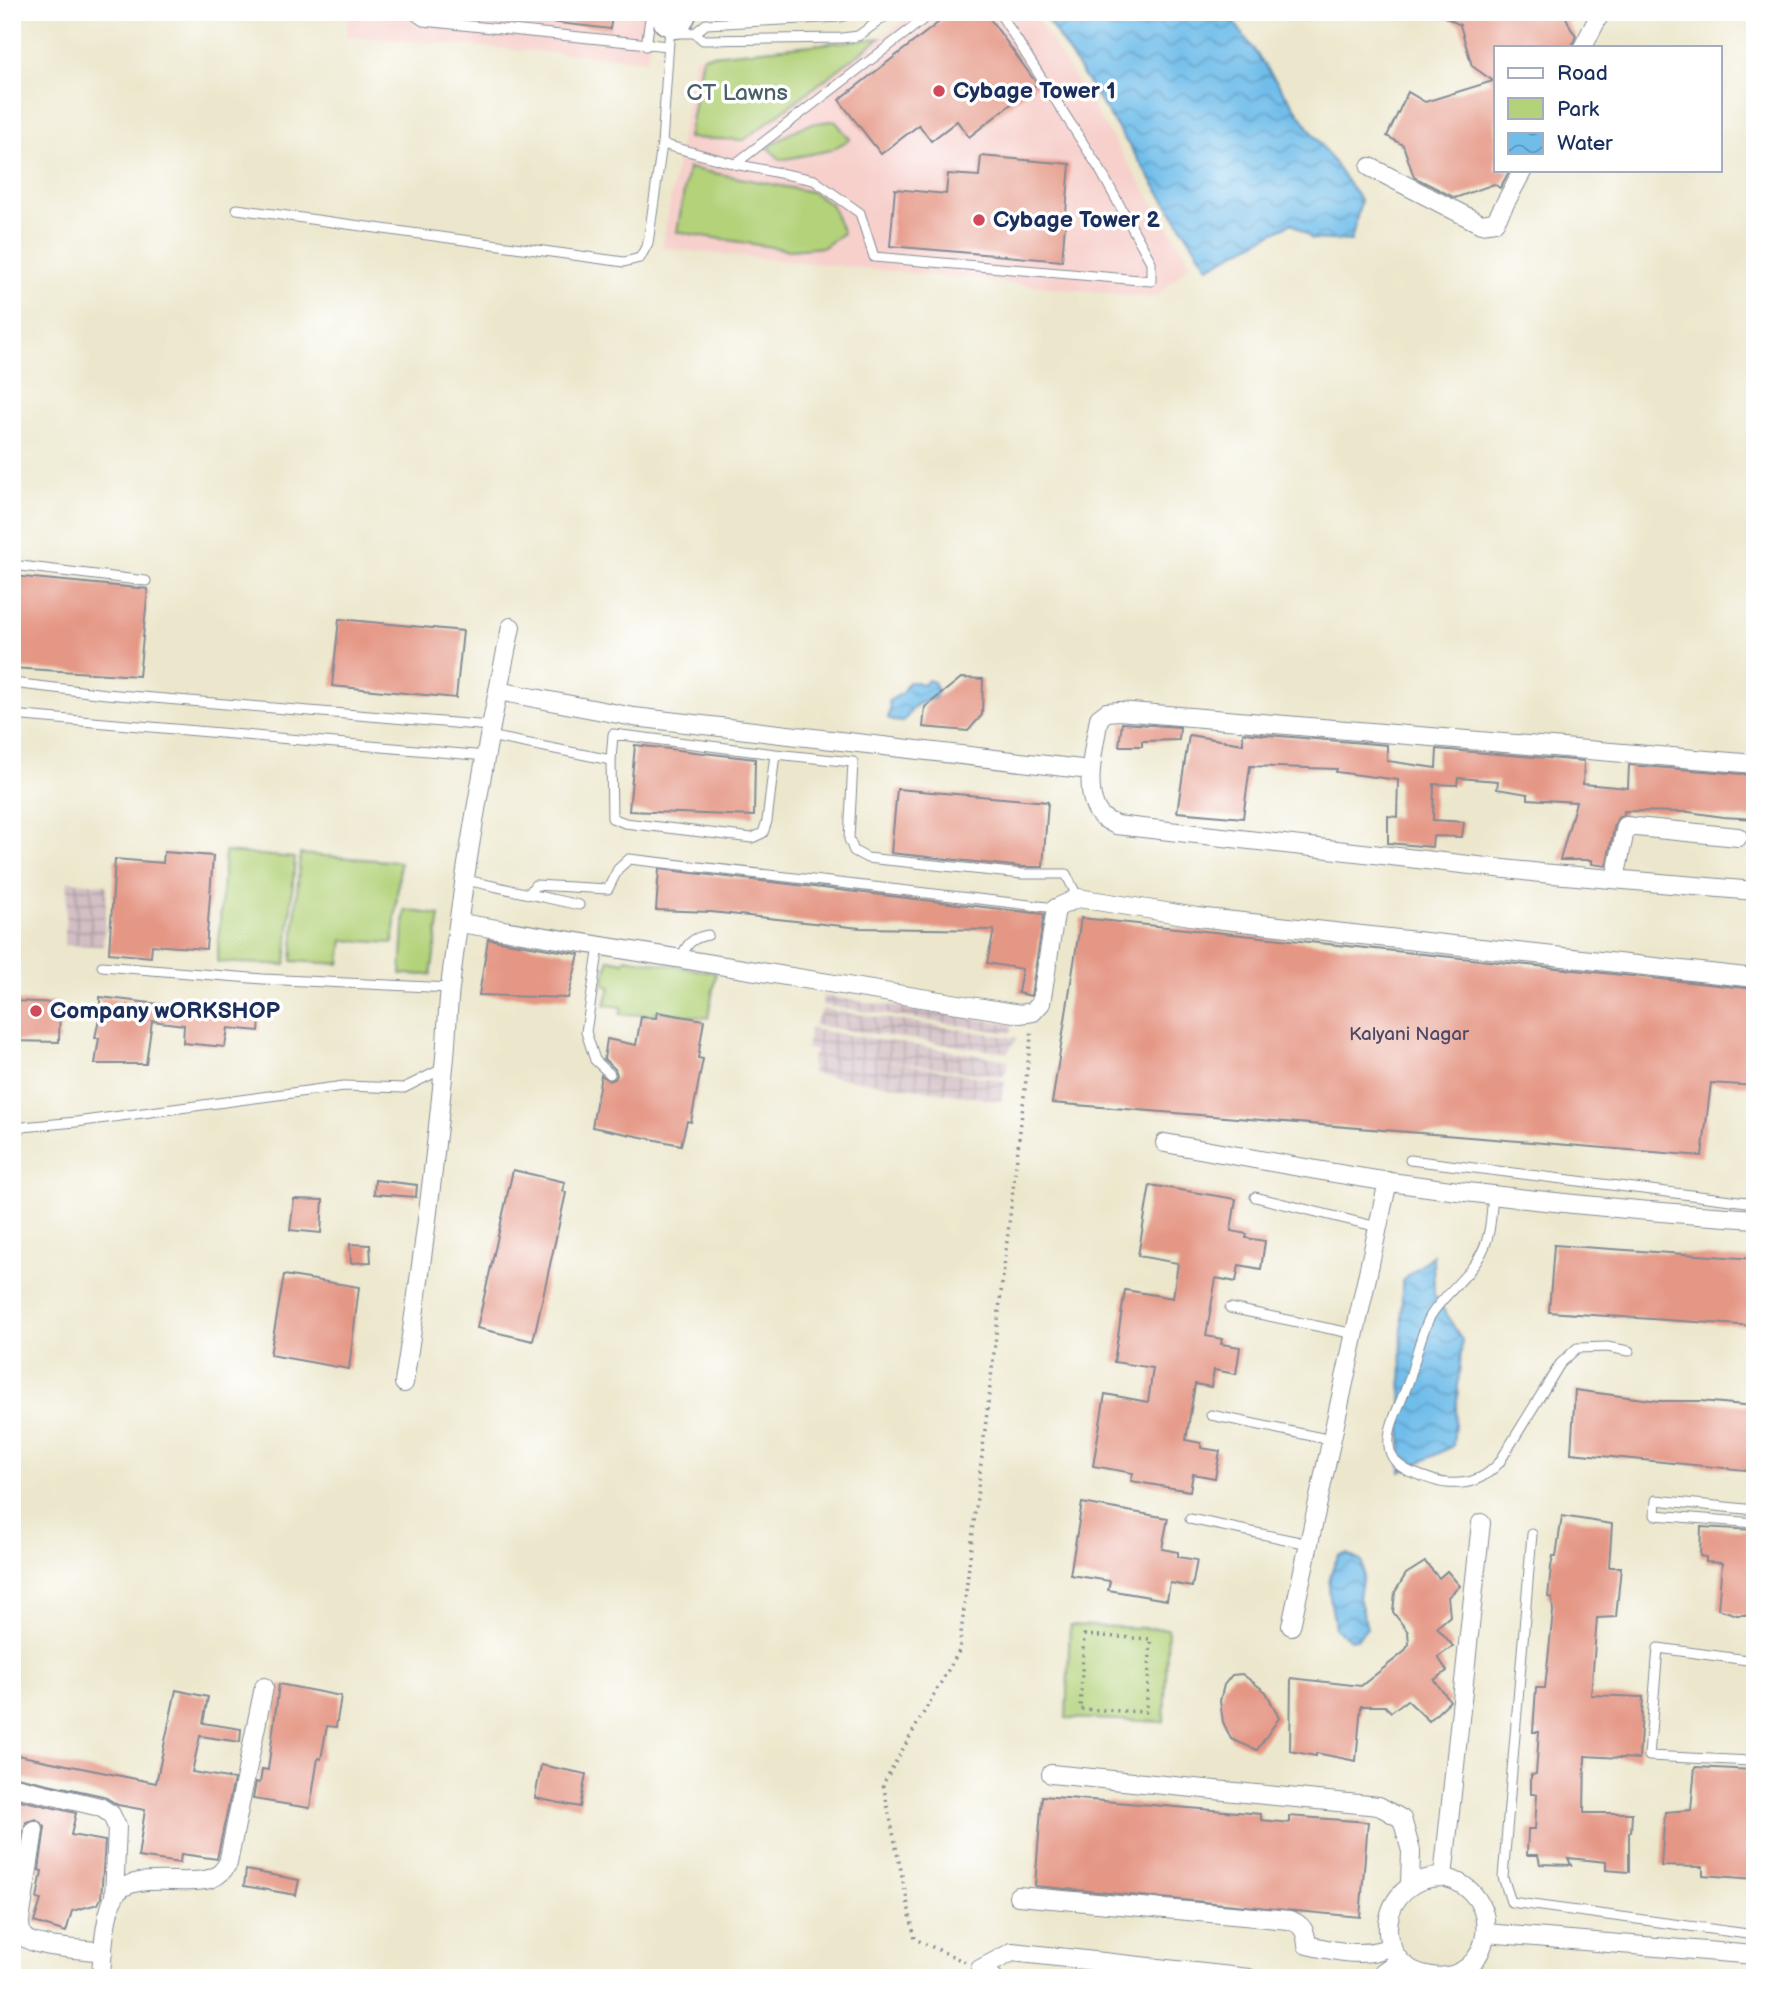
<svg xmlns="http://www.w3.org/2000/svg" width="1767" height="1990" font-family="'Balsamiq Sans',sans-serif">
	<style>
		.built { fill: #f7d0cc }
		.industrial { fill: url(#industrial-grid) }
		.green { fill: #b3d279; stroke: #67806c; stroke-width: 2 }
		.water { fill: url(#water-waves); stroke: #4676a4; stroke-width: 2 }
		.building { fill: #e59785 }
		.lines { fill: none; stroke-linecap: round; stroke-linejoin: round }
		.lane-casing { stroke: #848b95; stroke-width: 11 }
		.street-casing { stroke: #848b95; stroke-width: 20 }
		.secondary-casing { stroke: #848b95; stroke-width: 27 }
		.path { stroke: #848b95; stroke-width: 3.5; stroke-dasharray: 2 5; stroke-linecap: butt }
		.lane { stroke: #fff; stroke-width: 9 }
		.street { stroke: #fff; stroke-width: 18 }
		.secondary { stroke: #fff; stroke-width: 24 }
		.poi-dot { fill: #d1495b; stroke: #fff; stroke-width: 2.5 }
		.labels { text-anchor: middle; dominant-baseline: central; stroke-width: 7; stroke-linejoin: round; paint-order: stroke }
		.number-label { font-size: 19px; fill: #4e4968 }
		.poi-label { font-size: 23px; font-weight: bold; fill: #1b2f5e; stroke: #fff; text-anchor: start }
		.park-label { font-size: 23px; fill: #496066; stroke: #fff }
	</style>
	<defs>
		<pattern id="industrial-grid" width="8" height="8" patternUnits="userSpaceOnUse" patternTransform="scale(1.75)"><rect width="8" height="8" fill="#d2bec3"/><path d="M0 4h8M4 0v8" fill="none" stroke="#aa9ba2"/></pattern>
		<pattern id="water-waves" width="16" height="10" patternUnits="userSpaceOnUse" patternTransform="scale(1.75)"><rect width="16" height="10" fill="#70bdea"/><path d="M0 5q4-4 8 0t8 0" fill="none" stroke="#5b9ac1"/></pattern>
	</defs>
	<rect width="100%" height="100%" fill="#fff"/>
	<filter id="ink" filterUnits="userSpaceOnUse"><feTurbulence type="fractalNoise" baseFrequency=".0143" numOctaves="2"/><feDisplacementMap in="SourceGraphic" scale="14" xChannelSelector="R" yChannelSelector="G"/><feConvolveMatrix kernelMatrix="1 2 1 2 8 2 1 2 1" color-interpolation-filters="sRGB"/></filter>
	<filter id="wash" filterUnits="userSpaceOnUse"><feTurbulence type="fractalNoise" baseFrequency=".00686" numOctaves="4" result="noise"/><feDisplacementMap in="SourceGraphic" scale="28" xChannelSelector="R" yChannelSelector="G"/><feGaussianBlur stdDeviation="1.57" result="paint"/><feColorMatrix in="noise" values="0 0 0 0 0 0 0 0 0 0 0 0 0 0 0 0 0 1.4 0 .05"/><feComposite in="paint" operator="in"/></filter>
	<g filter="url(#wash)">
		<rect width="100%" height="100%" fill="#ece7cc"/>
		<g class="built">
			<polygon points="349,12 656,12 647,60 346,36"/>
			<polygon points="916,12 1033,12 1191,263 1155,298 662,248 695,57 864,49"/>
		</g>
		<g class="industrial">
			<polygon points="68,881 107,885 103,946 64,945"/>
			<polygon points="823,996 1012,1024 1011,1033 822,1005"/>
			<polygon points="823,1009 1017,1038 1007,1053 813,1025"/>
			<polygon points="810,1029 1009,1060 1004,1077 876,1059 1006,1081 1001,1101 813,1074 811,1061 815,1050 806,1049"/>
		</g>
		<g class="green">
			<polygon points="880,38 744,140 688,138 703,56"/>
			<path d="M835,121l15,18 -19,11 -50,10 -13,-12c24,-17 36,-26 67,-27z"/>
			<polygon points="688,168 812,192 831,204 843,233 824,247 790,250 677,232"/>
			<polygon points="225,852 295,858 286,965 217,962"/>
			<polygon points="300,854 400,862 393,943 343,940 340,964 292,961"/>
			<polygon points="405,910 440,915 431,975 401,974"/>
			<polygon points="626,958 716,973 708,1018 656,1011 654,1015 620,1014 622,1007 605,1005 610,987 603,984 609,959 624,962"/>
			<polygon points="1070,1625 1168,1629 1164,1722 1066,1718"/>
		</g>
		<g class="water">
			<polygon points="1042,12 1227,12 1361,201 1351,241 1312,239 1292,223 1208,267"/>
			<path d="M928,680l6,2 4,9 -3,7c-26,9 -16,4 -32,24l-10,-1 -5,-3 2,-10 -1,-7 13,-8 6,-11h8l8,3z"/>
			<polygon points="1433,1255 1434,1294 1462,1340 1453,1446 1401,1472 1402,1281"/>
			<path d="M1347,1554l15,8 1,13 -4,22 8,31 -10,11h-7l-15,-10c-3,-34 -14,-41 4,-74z"/>
		</g>
		<g id="blocks">
			<g class="building">
				<polygon points="551,12 613,12 610,29 551,22"/>
				<polygon points="952,12 985,12 1037,84 969,137 957,121 931,141 919,125 881,154 839,100"/>
				<polygon points="1436,12 1564,12 1571,29 1576,35 1572,47 1496,47 1496,170 1510,170 1500,188 1494,184 1455,198 1414,177 1403,145 1387,136 1408,92 1425,102 1493,81 1472,66 1460,25"/>
				<polygon points="981,156 1070,164 1062,261 890,246 895,189 946,194 948,174 979,176"/>
				<polygon points="12,576 148,589 139,676 12,668"/>
				<polygon points="339,619 463,631 456,698 332,686"/>
				<polygon points="961,678 983,679 982,715 968,731 923,727 925,707"/>
				<polygon points="1122,723 1180,727 1179,740 1142,741 1142,746 1119,746"/>
				<polygon points="1243,733 1387,745 1387,761 1436,768 1437,749 1584,761 1583,784 1628,788 1629,765 1755,775 1755,819 1723,817 1689,812 1624,811 1624,815 1618,818 1615,824 1606,866 1592,864 1592,860 1560,860 1576,802 1528,799 1528,794 1497,789 1498,781 1458,778 1457,785 1434,784 1433,820 1464,822 1462,837 1433,836 1432,847 1388,843 1388,816 1397,817 1398,780 1336,772 1337,769 1250,766 1243,818 1177,812 1189,735 1243,744"/>
				<polygon points="635,745 755,759 754,816 629,811"/>
				<polygon points="897,789 1048,802 1043,867 1022,867 891,853"/>
				<polygon points="164,852 213,856 206,949 152,945 151,957 109,953 115,859 163,863"/>
				<polygon points="659,869 1044,914 1031,996 1018,993 1022,969 987,963 994,930 860,928 711,912 656,910"/>
				<polygon points="1081,918 1755,989 1755,1086 1711,1083 1702,1156 1052,1103"/>
				<polygon points="488,939 579,954 568,998 479,995"/>
				<polygon points="100,997 193,1008 193,1006 261,1009 259,1031 228,1028 225,1047 183,1043 184,1025 152,1021 146,1064 95,1064 99,1038 95,1038 100,1014"/>
				<polygon points="12,1001 60,1003 59,1042 12,1041"/>
				<polygon points="657,1012 704,1020 698,1058 703,1059 691,1122 687,1121 681,1145 592,1127 601,1075 609,1081 615,1079 617,1075 615,1069 604,1059 607,1039 636,1045 641,1017 656,1018"/>
				<polygon points="513,1170 565,1182 563,1191 566,1193 533,1341 477,1328"/>
				<polygon points="375,1180 417,1185 416,1197 374,1194"/>
				<polygon points="1150,1185 1236,1199 1231,1231 1247,1234 1246,1238 1265,1241 1261,1269 1239,1265 1236,1282 1216,1278 1206,1336 1222,1339 1221,1344 1240,1347 1236,1374 1214,1370 1211,1387 1195,1384 1186,1440 1201,1443 1201,1448 1220,1451 1215,1478 1193,1474 1190,1491 1131,1481 1133,1473 1093,1466 1105,1394 1148,1402 1153,1368 1114,1362 1125,1290 1173,1298 1178,1263 1138,1256"/>
				<polygon points="294,1199 323,1200 321,1233 290,1230"/>
				<polygon points="350,1244 370,1245 371,1262 351,1263"/>
				<polygon points="1554,1245 1755,1259 1755,1326 1549,1312"/>
				<polygon points="284,1275 359,1287 349,1369 270,1355"/>
				<polygon points="1575,1390 1658,1401 1701,1401 1754,1406 1755,1471 1571,1453"/>
				<polygon points="1082,1503 1168,1518 1162,1549 1178,1552 1178,1557 1197,1560 1192,1587 1170,1583 1167,1600 1108,1590 1110,1581 1070,1575"/>
				<polygon points="1562,1516 1612,1524 1609,1567 1621,1567 1616,1617 1597,1618 1591,1695 1643,1697 1639,1759 1585,1756 1584,1813 1632,1813 1631,1832 1629,1832 1629,1872 1606,1870 1606,1862 1568,1858 1571,1865 1540,1864 1538,1855 1527,1855 1528,1829 1535,1829 1537,1794 1531,1794 1531,1775 1536,1774 1539,1732 1533,1732 1536,1688 1545,1688 1553,1612 1552,1598 1548,1597 1551,1567 1553,1556 1556,1556"/>
				<polygon points="1701,1527 1755,1530 1755,1615 1737,1615 1718,1609 1722,1563 1706,1562 1706,1557 1700,1556"/>
				<polygon points="1425,1562 1439,1578 1447,1571 1460,1586 1448,1597 1450,1616 1437,1627 1453,1646 1438,1657 1447,1671 1434,1680 1450,1701 1429,1721 1407,1700 1391,1712 1385,1706 1361,1706 1356,1761 1316,1753 1316,1756 1290,1751 1291,1678 1361,1686 1404,1652 1409,1644 1408,1632 1393,1612 1395,1592 1406,1574"/>
				<polygon points="1242,1674 1266,1692 1279,1718 1257,1750 1231,1739 1223,1722 1220,1701 1224,1685 1232,1675"/>
				<polygon points="279,1684 341,1696 336,1727 327,1726 321,1759 318,1758 310,1808 253,1799 256,1782 260,1783 262,1769 268,1770"/>
				<polygon points="176,1690 208,1697 203,1723 241,1729 240,1742 200,1736 192,1772 234,1779 217,1859 181,1854 180,1863 138,1857 145,1810 118,1805 103,1796 12,1776 12,1754 156,1783"/>
				<polygon points="541,1765 586,1774 580,1807 535,1798"/>
				<polygon points="1695,1767 1753,1770 1750,1822 1754,1822 1755,1829 1755,1879 1703,1875 1703,1867 1661,1866 1665,1812 1691,1810"/>
				<polygon points="1042,1796 1261,1814 1261,1820 1289,1823 1289,1816 1368,1822 1360,1917 1035,1886"/>
				<polygon points="12,1798 76,1813 71,1835 105,1841 101,1898 98,1904 72,1911 66,1932 34,1922 41,1900 37,1899 42,1871 39,1870 45,1827 36,1819 26,1822 17,1867 12,1867"/>
				<polygon points="246,1870 299,1880 296,1895 244,1886"/>
			</g>
		</g>
	</g>
	<g filter="url(#ink)">
		<use href="#blocks" fill-opacity="0" stroke="#848b95" stroke-width="2"/>
		<g class="lines">
			<defs>
				<g id="lane">
					<polyline points="410,12 423,21 668,46"/>
					<polyline points="676,33 695,33 703,40 842,38 858,36 891,12"/>
					<polyline points="695,33 706,24 840,17 855,12"/>
					<polyline points="646,46 651,12"/>
					<polyline points="662,144 735,164 814,180 860,213 874,257 1151,281 1151,262 1099,168 999,12"/>
					<polyline points="735,164 933,12"/>
					<polyline points="237,209 624,262 640,258 648,243 662,144 670,26"/>
					<polyline points="12,565 146,581"/>
					<polyline points="12,683 106,694 490,726"/>
					<polyline points="12,715 486,756"/>
					<polyline points="489,736 611,760"/>
					<polyline points="775,754 613,734 611,760 612,818 625,823 752,838 763,833 767,821 775,754 853,762 849,839 854,851 867,858 1022,874 1066,874 1078,898"/>
					<polyline points="466,880 579,905"/>
					<polyline points="529,894 535,885 608,889 618,869 629,859 1056,908"/>
					<polyline points="599,946 586,1032 595,1060 610,1074"/>
					<path d="M680,959c7,-15 11,-21 28,-24"/>
					<polyline points="102,966 263,979 450,988"/>
					<polyline points="12,1128 76,1122 344,1086 404,1088 442,1069"/>
					<polyline points="1410,1160 1755,1203"/>
					<path d="M1493,1195c-2,19 -2,40 -11,57 -12,24 -36,40 -51,63 -11,19 -15,44 -22,65 -11,34 -43,77 7,94 10,3 21,9 31,9 22,2 37,-4 52,-20l61,-99 17,-16 30,-1 22,4"/>
					<polyline points="1255,1197 1378,1227"/>
					<polyline points="1230,1308 1355,1334"/>
					<polyline points="1211,1415 1332,1440"/>
					<polyline points="1755,1510 1656,1500 1655,1515 1755,1523"/>
					<polyline points="1190,1519 1309,1544"/>
					<polyline points="1532,1534 1503,1877 1511,1902 1755,1935"/>
					<polyline points="1751,1761 1649,1756 1658,1648 1755,1661"/>
				</g>
				<g id="street">
					<polyline points="1583,47 1601,12"/>
					<polyline points="1370,167 1481,224 1495,222 1523,170"/>
					<polyline points="498,691 634,717 1090,770"/>
					<path d="M1755,764l-636,-53 -12,1 -8,6c-4,26 -18,76 2,98 4,4 10,6 15,9l425,48 214,18"/>
					<polyline points="1615,879 1626,826 1738,837"/>
					<polyline points="460,923 1020,1014 1033,1012 1041,1003 1056,908 1078,898 1197,917 1755,978"/>
					<path d="M1165,1143c75,13 150,28 225,39 121,17 243,29 365,37"/>
					<path d="M404,1383c16,-104 30,-210 40,-316 3,-26 3,-53 6,-79 14,-121 36,-242 61,-361"/>
					<polyline points="1291,1626 1388,1181"/>
					<polyline points="1051,1774 1379,1806 1402,1819 1411,1851 1410,1885"/>
					<polyline points="15,1787 100,1807 111,1814 117,1827 114,1898"/>
					<path d="M34,1830l-14,91c0,6 0,11 4,16 11,11 62,12 79,15"/>
					<polyline points="1443,1877 1481,1523"/>
					<path d="M1443,1877c66,15 50,108 -12,99 -64,-9 -54,-100 12,-99z"/>
					<path d="M1018,1896l271,24c14,4 17,12 18,25 29,6 58,14 85,1"/>
					<polyline points="1486,1933 1755,1955"/>
					<path d="M101,1978c1,-22 4,-62 13,-81 14,-28 74,-9 98,-19 8,-3 12,-8 16,-15l36,-176"/>
					<polyline points="994,1978 980,1969 1012,1952 1249,1978"/>
					<polyline points="1379,1978 1383,1972 1398,1961"/>
				</g>
				<polyline id="secondary" points="664,12 666,22 674,26 679,24 685,12"/>
			</defs>
			<use href="#lane" class="lane-casing"/>
			<use href="#street" class="street-casing"/>
			<use href="#secondary" class="secondary-casing"/>
			<g class="path">
				<polygon points="1084,1635 1151,1639 1146,1712 1080,1709"/>
				<polyline points="965,1962 915,1939 883,1784 959,1651 1032,1028"/>
			</g>
			<use href="#lane" class="lane"/>
			<use href="#street" class="street"/>
			<use href="#secondary" class="secondary"/>
		</g>
	</g>
	<g class="poi-dot">
		<circle cx="939" cy="91" r="7"/>
		<circle cx="979" cy="220" r="7"/>
		<circle cx="36" cy="1011" r="7"/>
	</g>
	<g class="labels">
		<g class="number-label">
			<text x="1409" y="1034">Kalyani Nagar</text>
		</g>
		<g class="poi-label">
			<text x="953" y="91">Cybage Tower 1</text>
			<text x="993" y="220">Cybage Tower 2</text>
			<text x="50" y="1011">Company wORKSHOP</text>
		</g>
		<g class="park-label">
			<text x="737" y="93">CT Lawns</text>
		</g>
	</g>
	<rect width="1767" height="1990" fill="none" stroke="#fff" stroke-width="42"/>
	<rect x="1494" y="46" width="228" height="126" fill="#ffffff" stroke="#a4acbf" stroke-width="2"/>
	<rect x="1508" y="68" width="35" height="10" fill="#ffffff" stroke="#a4acbf" stroke-width="2"/>
	<text x="1557" y="80" font-size="21" fill="#1b2f5e">Road</text>
	<rect x="1508" y="98" width="35" height="21" fill="#b3d279" stroke="#a4acbf" stroke-width="2"/>
	<text x="1557" y="116" font-size="21" fill="#1b2f5e">Park</text>
	<rect x="1508" y="133" width="35" height="21" fill="url(#water-waves)" stroke="#a4acbf" stroke-width="2"/>
	<text x="1557" y="150" font-size="21" fill="#1b2f5e">Water</text>
</svg>
